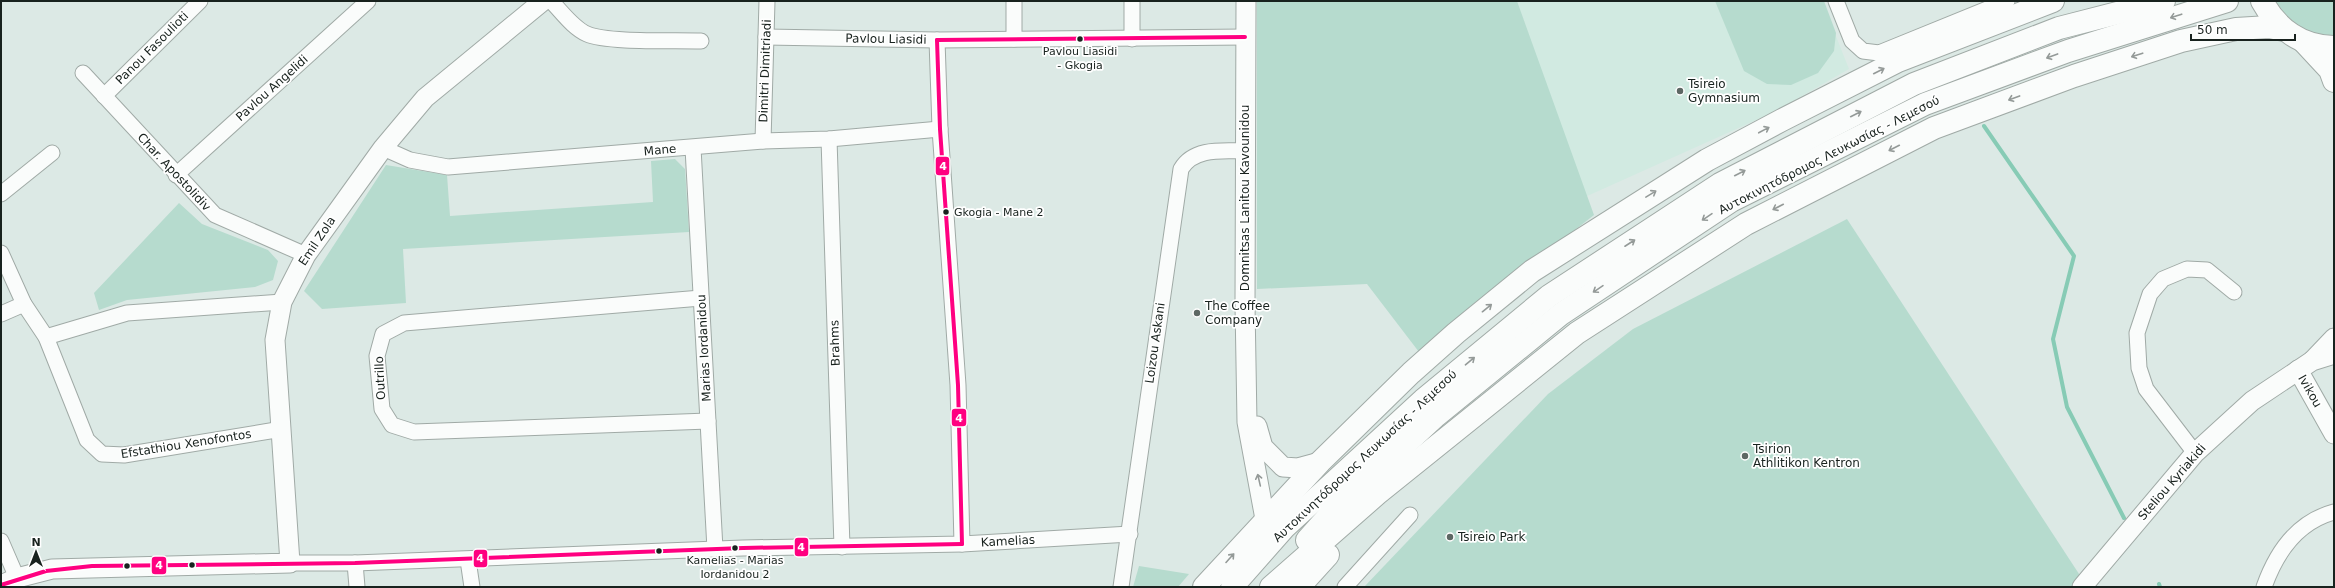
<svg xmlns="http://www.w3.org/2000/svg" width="2335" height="588" font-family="'DejaVu Sans',sans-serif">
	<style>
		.built { fill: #d1eae1 }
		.green { fill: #b6dbce }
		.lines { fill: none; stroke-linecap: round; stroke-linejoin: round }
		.stream { stroke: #87cbb5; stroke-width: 4 }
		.minor-casing { stroke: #a0aaa6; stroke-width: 17 }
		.tertiary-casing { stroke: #a0aaa6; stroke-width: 21 }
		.secondary-casing { stroke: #a0aaa6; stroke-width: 24 }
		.trunk-casing { stroke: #a0aaa6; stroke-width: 24 }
		.minor { stroke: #fafcfb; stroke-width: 15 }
		.tertiary { stroke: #fafcfb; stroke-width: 19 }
		.secondary { stroke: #fafcfb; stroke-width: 22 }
		.trunk { stroke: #fafcfb; stroke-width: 22 }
		.bus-1-casing { stroke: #fff; stroke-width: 7 }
		.bus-1 { stroke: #ff0080; stroke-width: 4 }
		.oneway { stroke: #949a98 }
		.bus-dot { fill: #18221e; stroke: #fff; stroke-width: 1.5 }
		.poi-dot { fill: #5d6864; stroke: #fff; stroke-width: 1.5 }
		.labels { text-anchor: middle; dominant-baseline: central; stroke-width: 3.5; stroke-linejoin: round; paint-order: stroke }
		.bus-label { font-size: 11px; fill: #18221e; stroke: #fff }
		.street-label { font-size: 12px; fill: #18221e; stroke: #fff }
		.poi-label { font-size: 12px; fill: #18221e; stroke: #fff; text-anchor: start }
		.line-badge { stroke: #fff; stroke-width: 1.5 }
		.badge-label { font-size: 11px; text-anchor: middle; font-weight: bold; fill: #fff }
	</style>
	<rect width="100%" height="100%" fill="#dce9e5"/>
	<polygon class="built" points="1517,1 1822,1 1849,69 1774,112 1585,197"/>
	<g class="green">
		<polygon points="1257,1 1517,1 1594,215 1419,352 1367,284 1257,289"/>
		<polygon points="1715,1 1824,1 1836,33 1834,51 1818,73 1791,85 1767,84 1744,71"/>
		<polygon points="2269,1 2334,1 2334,40 2303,34"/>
		<polygon points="675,159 685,169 689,232 403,249 406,303 322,309 304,291 386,165 447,175 450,216 653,202 651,161"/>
		<polygon points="179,203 202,224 268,250 278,261 273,280 255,287 127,300 99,310 94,293"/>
		<polygon points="1847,219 2081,577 2074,587 1364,587 1548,394 1633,329"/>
		<polygon points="1139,566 1189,574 1178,587 1133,587"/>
	</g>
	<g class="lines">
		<g class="stream">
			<polyline points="1984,126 2074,256 2053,339 2067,407 2124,518"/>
			<polyline points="2159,584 2160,587"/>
		</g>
		<defs>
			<g id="minor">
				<path d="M551,1c11,11 22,27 36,33 20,9 89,6 114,7"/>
				<polyline points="1014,1 1014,39"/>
				<polyline points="1836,1 1852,41 1863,51 1879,53 2007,1"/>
				<polyline points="766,37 937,40 1245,37"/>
				<polyline points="1132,39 1132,1"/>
				<polyline points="937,40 940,129 958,385 962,544"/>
				<polyline points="83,73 215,215 306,255"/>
				<polyline points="104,96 200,1"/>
				<polyline points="829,139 842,547"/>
				<polyline points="763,141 767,1"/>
				<polyline points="383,148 410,160 448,167 763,141 829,139 940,129"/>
				<polyline points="693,148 715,549"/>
				<polyline points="176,175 368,1"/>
				<polyline points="1,194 52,153"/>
				<polyline points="1,253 24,304 46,337 87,440 102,454 124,455 282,429"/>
				<polyline points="701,298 404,323 383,334 377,356 382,409 392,425 414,432 708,421"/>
				<polyline points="1,314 24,304"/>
				<polyline points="46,337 127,313 282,302"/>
				<polyline points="2195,453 2146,389 2139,368 2137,333 2150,294 2163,279 2187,269 2207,270 2234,292"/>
				<polyline points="1,541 17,578"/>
				<polyline points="468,560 472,587"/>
				<polyline points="290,563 355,563 743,548 962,544 1130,534"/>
				<polyline points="355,563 357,587"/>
				<path d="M1121,587l60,-418c13,-22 42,-18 64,-18"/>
				<polyline points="1345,587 1410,515"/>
				<path d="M2264,587c12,-34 33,-65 70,-75"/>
			</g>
			<g id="tertiary">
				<polyline points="1246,1 1245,305 1247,422 1265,519"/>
				<polyline points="2313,360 2334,338"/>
				<polyline points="2298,370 2334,434"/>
				<polyline points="1257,426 1263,447 1283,467 1298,468 1320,462"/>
				<polyline points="1,585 17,578 52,569 290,563 275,340 282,302 306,255 383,148 425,98 543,1"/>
				<polyline points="2082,587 2195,453 2252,401 2312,361 2334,354"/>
			</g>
			<g id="secondary">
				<path d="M2262,1c15,28 40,46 72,46"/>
				<polyline points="2304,42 2330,70 2334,81"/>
			</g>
			<g id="trunk">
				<polyline points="1307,540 1333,511 1436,416 1561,314 1731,201 1925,104 2068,51 2227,1"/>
				<polyline points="1204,587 1320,462 1411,373 1456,333 1532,271 1707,160 1782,120 1898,61 2053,1"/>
				<polyline points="1232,587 1284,528 1423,400 1549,296 1720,184 1914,84 2059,28 2164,1"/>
				<polyline points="1271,587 1377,494 1577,333 1746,224 1934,128 2074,76 2181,41 2236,29 2269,27 2284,30"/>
				<polyline points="1299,587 1328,555"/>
			</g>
		</defs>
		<use href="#minor" class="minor-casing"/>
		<use href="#tertiary" class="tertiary-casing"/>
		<use href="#secondary" class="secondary-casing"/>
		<use href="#trunk" class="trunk-casing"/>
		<use href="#minor" class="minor"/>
		<use href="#tertiary" class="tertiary"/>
		<use href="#secondary" class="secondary"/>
		<use href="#trunk" class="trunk"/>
		<defs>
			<g id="bus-1">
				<polyline points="937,40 940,129 958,385 962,544"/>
				<polyline points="937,40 1245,37"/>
				<polyline points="1,585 46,571 92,566 355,563 743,548 962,544"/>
			</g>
		</defs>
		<use href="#bus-1" class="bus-1-casing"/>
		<use href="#bus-1" class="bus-1"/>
	</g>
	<defs><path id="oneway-shaft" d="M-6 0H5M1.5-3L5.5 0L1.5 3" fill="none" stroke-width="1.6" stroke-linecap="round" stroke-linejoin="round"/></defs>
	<g class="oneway">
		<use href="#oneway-shaft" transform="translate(2176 16) rotate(162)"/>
		<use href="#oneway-shaft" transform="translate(2137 55) rotate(162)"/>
		<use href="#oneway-shaft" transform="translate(2052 56) rotate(160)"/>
		<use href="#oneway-shaft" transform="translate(1879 71) rotate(-27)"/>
		<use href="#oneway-shaft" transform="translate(2014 98) rotate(160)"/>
		<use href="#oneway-shaft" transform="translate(1856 114) rotate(-27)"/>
		<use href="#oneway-shaft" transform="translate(1764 130) rotate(-28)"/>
		<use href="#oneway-shaft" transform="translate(1894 148) rotate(153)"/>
		<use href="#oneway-shaft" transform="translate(1740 173) rotate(-27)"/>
		<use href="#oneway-shaft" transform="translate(1651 194) rotate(-31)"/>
		<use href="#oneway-shaft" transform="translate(1778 207) rotate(153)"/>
		<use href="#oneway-shaft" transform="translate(1707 217) rotate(146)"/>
		<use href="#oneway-shaft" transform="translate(1630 243) rotate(-33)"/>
		<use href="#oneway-shaft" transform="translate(1598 289) rotate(146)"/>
		<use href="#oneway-shaft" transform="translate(1487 308) rotate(-39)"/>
		<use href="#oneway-shaft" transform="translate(1470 361) rotate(-40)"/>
		<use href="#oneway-shaft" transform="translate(1259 480) rotate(-103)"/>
		<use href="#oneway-shaft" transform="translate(1230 558) rotate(-48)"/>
	</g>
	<g class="bus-dot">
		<circle cx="1080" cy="39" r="3.5"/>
		<circle cx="946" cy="212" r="3.5"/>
		<circle cx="735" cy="548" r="3.5"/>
		<circle cx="659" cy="551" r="3.5"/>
		<circle cx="192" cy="565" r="3.5"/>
		<circle cx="127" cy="566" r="3.5"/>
	</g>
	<g class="poi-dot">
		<circle cx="1680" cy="91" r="4"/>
		<circle cx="1197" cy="313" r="4"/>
		<circle cx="1745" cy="456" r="4"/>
		<circle cx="1450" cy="537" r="4"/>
	</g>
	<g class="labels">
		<g class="bus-label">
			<text x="1080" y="51">Pavlou Liasidi<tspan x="1080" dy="14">- Gkogia</tspan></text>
			<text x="954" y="212" text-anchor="start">Gkogia - Mane 2</text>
			<text x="735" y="560">Kamelias - Marias<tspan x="735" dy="14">Iordanidou 2</tspan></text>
		</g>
		<g class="street-label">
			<text transform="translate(886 39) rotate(1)">Pavlou Liasidi</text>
			<text transform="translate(152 48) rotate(-45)">Panou Fasoulioti</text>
			<text transform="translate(765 71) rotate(-88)">Dimitri Dimitriadi</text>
			<text transform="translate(272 88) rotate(-42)">Pavlou Angelidi</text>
			<text transform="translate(660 150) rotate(-5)">Mane</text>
			<text transform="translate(1829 155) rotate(-27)">Αυτοκινητόδρομος Λευκωσίας - Λεμεσού</text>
			<text transform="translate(174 172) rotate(47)">Char. Apostolidiv</text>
			<text transform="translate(1245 198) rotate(-90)">Domnitsas Lanitou Kavounidou</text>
			<text transform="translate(317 241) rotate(-56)">Emil Zola</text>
			<text transform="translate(835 343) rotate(-92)">Brahms</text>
			<text transform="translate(1155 343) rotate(-82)">Loizou Askani</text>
			<text transform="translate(704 348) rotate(-93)">Marias Iordanidou</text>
			<text transform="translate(380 378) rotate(-93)">Outrillo</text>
			<text transform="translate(2310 391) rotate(60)">Ivikou</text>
			<text transform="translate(186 444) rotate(-9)">Efstathiou Xenofontos</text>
			<text transform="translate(1365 456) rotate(-43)">Αυτοκινητόδρομος Λευκωσίας - Λεμεσού</text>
			<text transform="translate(2172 482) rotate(-49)">Steliou Kyriakidi</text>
			<text transform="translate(1008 541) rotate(-3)">Kamelias</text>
		</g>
		<g class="poi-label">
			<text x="1688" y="84">Tsireio<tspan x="1688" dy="14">Gymnasium</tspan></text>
			<text x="1205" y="306">The Coffee<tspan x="1205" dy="14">Company</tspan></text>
			<text x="1753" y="449">Tsirion<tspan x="1753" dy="14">Athlitikon Kentron</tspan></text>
			<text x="1458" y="537">Tsireio Park</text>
		</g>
	</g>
	<g class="line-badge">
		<rect x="935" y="156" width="15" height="20" rx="4" fill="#ff0080"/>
		<rect x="951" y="408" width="16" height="19" rx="4" fill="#ff0080"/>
		<rect x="794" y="537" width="15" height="20" rx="4" fill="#ff0080"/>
		<rect x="473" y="549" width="15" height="19" rx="4" fill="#ff0080"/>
		<rect x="151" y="556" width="16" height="19" rx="4" fill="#ff0080"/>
	</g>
	<g class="badge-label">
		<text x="943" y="170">4</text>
		<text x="959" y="422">4</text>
		<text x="801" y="551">4</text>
		<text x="480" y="562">4</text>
		<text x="159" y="569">4</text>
	</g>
	<rect width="2335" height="588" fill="none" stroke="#18221e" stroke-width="4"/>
	<g transform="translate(36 552)" stroke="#ffffff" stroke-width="3" paint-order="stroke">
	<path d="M0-3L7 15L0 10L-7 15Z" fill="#18221e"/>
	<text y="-6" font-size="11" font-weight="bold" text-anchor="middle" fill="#18221e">N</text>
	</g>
	<path d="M2191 34v6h104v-6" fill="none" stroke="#18221e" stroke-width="2"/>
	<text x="2197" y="34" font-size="12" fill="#18221e" stroke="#ffffff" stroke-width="3" paint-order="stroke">50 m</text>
</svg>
